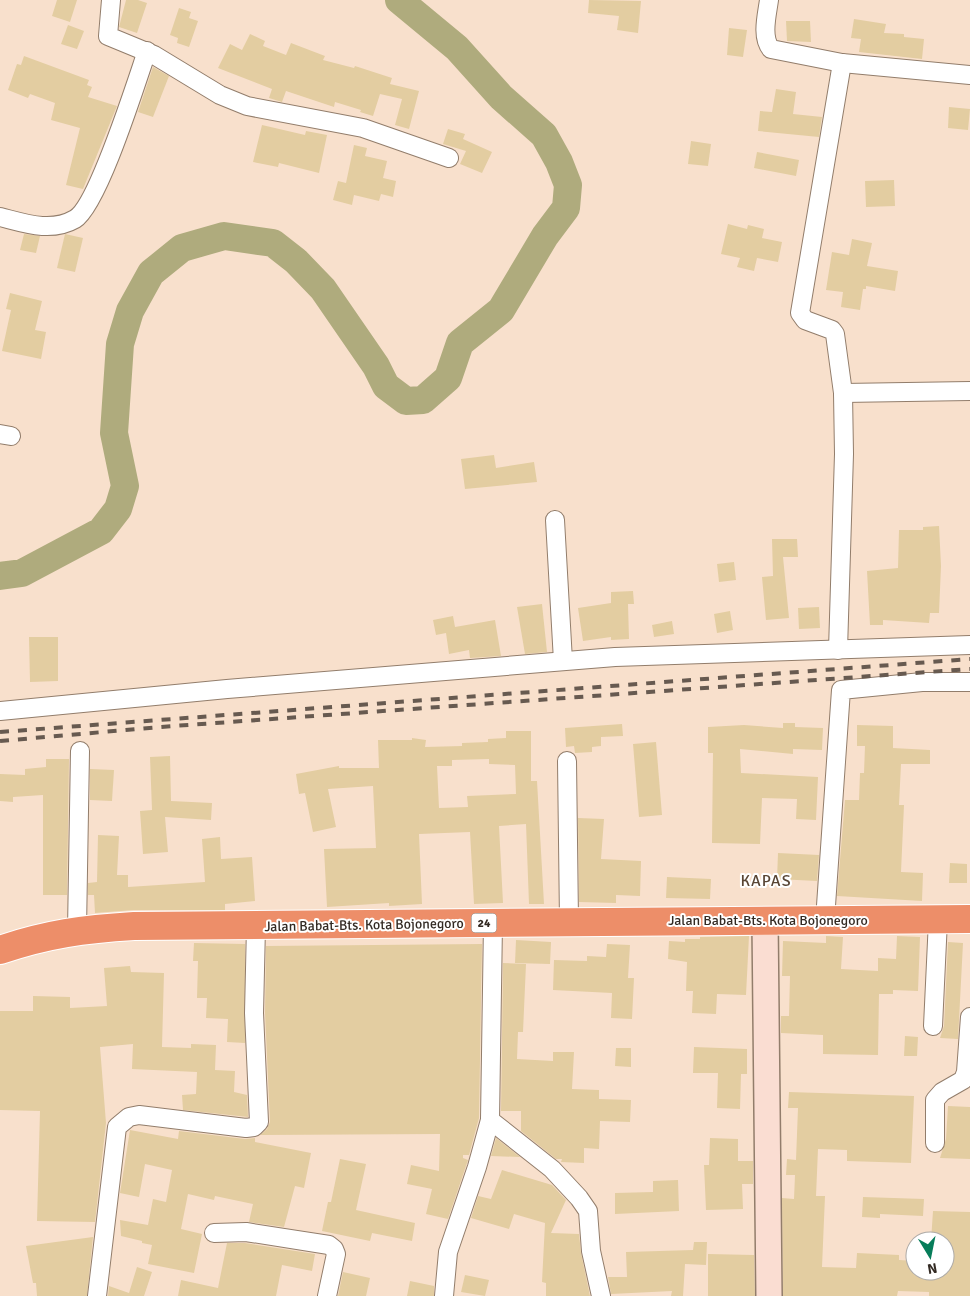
<svg xmlns="http://www.w3.org/2000/svg" width="970" height="1296" font-family="Signika,sans-serif">
	<style>
		.lines { fill: none; stroke-linecap: round; stroke-linejoin: round }
		.river { stroke: #afab7d; stroke-width: 28 }
		.building { fill: #e3cda1; fill-rule: evenodd }
		.street-casing { stroke: #927d6b; stroke-width: 20 }
		.secondary-casing { stroke: #927d6b; stroke-width: 28 }
		.highway-casing { stroke: #fff; stroke-width: 30 }
		.street { stroke: #fff; stroke-width: 18 }
		.secondary { stroke: #faddd2; stroke-width: 25 }
		.highway { stroke: #ed8e69; stroke-width: 28 }
		.rail { stroke: #675a50; stroke-width: 4; stroke-dasharray: 9 9; stroke-linecap: butt }
		.labels { text-anchor: middle; dominant-baseline: central; stroke-width: 4; stroke-linejoin: round; paint-order: stroke }
		.shield { fill: #fff; stroke: #706a65; stroke-width: 1 }
		.shield-label { font-size: 12px; font-weight: bold; fill: #332a23 }
		.street-label { font-size: 14px; fill: #332a23; stroke: #fff }
		.quarter-label { font-size: 16px; letter-spacing: 1px; fill: #584534; stroke: #fff }
	</style>
	<rect width="100%" height="100%" fill="#f8e0cc"/>
	<g class="lines">
		<polyline class="river" points="0,576 22,573 101,531 118,509 125,486 114,433 120,344 130,311 151,273 182,248 224,236 273,243 296,261 323,289 376,366 386,386 406,401 423,400 448,378 460,343 501,310 545,236 566,208 568,185 559,162 544,135 501,97 457,48 399,0"/>
	</g>
	<g class="building">
		<polygon points="57,0 77,0 70,22 52,16"/>
		<polygon points="126,0 138,0 147,3 137,33 119,27"/>
		<polygon points="589,0 641,1 638,33 617,30 619,16 588,13"/>
		<polygon points="179,8 191,12 189,18 198,21 189,47 177,43 178,38 170,35"/>
		<polygon points="854,19 886,24 884,33 904,34 904,37 924,39 922,59 859,52 861,39 851,38"/>
		<polygon points="786,21 810,21 811,42 787,41"/>
		<polygon points="68,25 84,31 77,49 61,44"/>
		<polygon points="729,28 747,30 743,57 727,55"/>
		<polygon points="250,34 265,41 263,46 286,55 291,43 325,56 323,60 354,68 355,66 392,78 390,84 419,91 409,129 395,125 402,99 380,94 373,116 360,112 361,110 335,102 334,107 286,91 282,102 269,98 272,89 218,68 230,44 242,50"/>
		<polygon points="24,56 89,80 87,85 92,87 88,97 117,106 83,189 66,185 80,128 51,120 55,103 30,94 28,98 8,90 17,64 21,65"/>
		<polygon points="153,67 169,76 153,117 138,112"/>
		<polygon points="776,89 796,92 793,114 822,117 819,137 758,131 760,111 772,112"/>
		<polygon points="949,107 970,109 968,130 948,128"/>
		<polygon points="262,125 305,135 306,131 327,135 319,173 279,163 278,167 253,162"/>
		<polygon points="448,129 465,134 463,139 492,152 482,173 460,164 466,151 443,144"/>
		<polygon points="691,141 711,144 708,166 688,164"/>
		<polygon points="354,145 367,148 365,156 387,161 383,178 396,181 393,197 381,194 379,201 354,195 352,205 333,200 338,181 346,183"/>
		<polygon points="757,152 799,160 796,176 754,168"/>
		<polygon points="894,180 895,206 866,207 865,181"/>
		<polygon points="728,224 747,229 748,225 764,229 762,238 782,242 778,262 757,258 754,271 737,267 740,258 721,254"/>
		<polygon points="24,234 40,236 36,253 20,250"/>
		<polygon points="65,234 83,238 75,272 57,268"/>
		<polygon points="852,239 872,243 867,266 898,271 895,291 866,286 866,289 863,289 860,310 841,307 843,292 826,290 832,252 849,255"/>
		<polygon points="10,293 42,301 35,330 46,332 41,359 2,351 11,310 6,309"/>
		<polygon points="494,455 496,468 534,462 537,482 465,489 461,459"/>
		<polygon points="939,526 941,566 939,613 930,613 929,623 883,620 883,625 870,625 867,571 898,568 899,530 923,530 923,527"/>
		<polygon points="772,539 797,539 798,557 783,557 789,618 766,620 762,577 773,576"/>
		<polygon points="734,562 736,580 719,582 717,564"/>
		<polygon points="633,591 634,604 628,604 629,639 611,640 611,637 583,641 578,608 611,603 611,592"/>
		<polygon points="542,604 547,652 525,654 517,607"/>
		<polygon points="819,607 820,628 799,629 798,608"/>
		<polygon points="730,611 733,630 717,633 714,614"/>
		<polygon points="453,616 455,627 495,620 501,656 470,658 469,650 449,654 446,633 436,635 433,620"/>
		<polygon points="672,621 674,634 654,637 652,625"/>
		<polygon points="29,637 58,637 58,681 30,682"/>
		<polygon points="783,723 795,723 795,727 823,728 822,750 793,749 793,754 740,749 741,773 818,777 816,820 796,819 797,799 762,798 760,844 712,843 713,753 708,753 708,727 744,725 783,728"/>
		<polygon points="622,724 623,736 601,737 601,746 592,747 592,752 575,753 574,746 566,747 565,728"/>
		<polygon points="857,725 893,726 893,748 930,750 930,764 901,764 899,805 904,805 901,872 923,873 922,901 837,896 845,800 859,800 860,773 864,773 865,746 857,746"/>
		<path d="M506,731h25v50h6l7,123h-15l-3,-80 -27,2 4,77 -29,1 -4,-72 -51,2 3,70 -33,2v-3l-62,4 -3,-58 52,-1 -3,-62 -45,3 8,38 -23,5 -8,-39 -6,1 -3,-20 43,-8v2h40l-1,-28h34v-2l14,2 -1,7 37,-1v-3l26,-1v-3l18,-1zM489,759v5l26,1 1,29 -49,2 1,11 -29,1 -2,-42h15v-6z"/>
		<polygon points="656,742 662,815 639,817 633,744"/>
		<polygon points="170,756 171,801 212,803 211,820 165,817 168,852 143,854 140,811 152,810 150,757"/>
		<polygon points="46,759 69,759 67,895 43,895 43,795 13,797 13,802 0,801 0,774 25,775 25,769 46,767"/>
		<polygon points="90,769 114,770 112,801 90,800"/>
		<polygon points="578,818 604,819 601,859 641,861 640,896 616,895 616,903 579,902"/>
		<polygon points="98,835 119,836 117,875 128,875 128,887 205,882 202,839 220,837 221,859 252,857 255,901 225,904 225,910 134,910 95,913 94,895 88,895 88,883 97,882"/>
		<polygon points="778,853 819,855 817,881 777,879"/>
		<polygon points="950,863 967,864 967,883 949,883"/>
		<polygon points="667,877 711,879 710,899 666,898"/>
		<polygon points="749,936 746,995 717,994 716,1014 692,1013 693,991 686,991 687,962 668,959 669,941 685,942 685,939 700,939 700,937"/>
		<polygon points="826,936 843,937 841,969 878,971 878,958 896,959 897,936 920,937 918,991 893,990 893,994 879,994 878,1055 823,1054 823,1035 781,1033 781,1016 789,1016 790,976 782,976 783,941 826,943"/>
		<polygon points="516,940 551,942 550,964 515,963"/>
		<polygon points="948,942 963,943 958,1039 940,1038 944,1026"/>
		<polygon points="194,943 245,944 245,1043 227,1042 228,1019 206,1018 207,998 197,998 198,961 193,961"/>
		<polygon points="482,944 479,1118 469,1155 463,1155 463,1158 468,1160 448,1219 426,1214 432,1189 407,1184 411,1165 439,1171 440,1134 260,1135 267,1129 270,1122 265,1013 266,946"/>
		<polygon points="607,944 630,945 628,978 634,978 632,1019 611,1018 612,993 553,990 554,960 587,961 587,956 606,957"/>
		<polygon points="503,963 526,964 523,1032 518,1032 517,1059 553,1061 553,1052 574,1052 572,1089 599,1090 599,1099 631,1100 630,1122 600,1121 599,1149 584,1148 584,1163 561,1162 562,1159 556,1159 521,1131 521,1111 501,1111"/>
		<polygon points="130,966 131,972 164,973 162,1047 191,1048 191,1044 216,1045 215,1070 235,1071 234,1092 247,1095 248,1117 183,1110 182,1095 196,1094 197,1072 132,1069 133,1044 100,1047 106,1123 95,1222 37,1221 40,1111 0,1110 0,1011 33,1011 33,996 70,997 70,1008 107,1006 104,968"/>
		<polygon points="905,1036 918,1037 917,1056 904,1056"/>
		<polygon points="694,1047 747,1049 747,1074 741,1074 740,1109 717,1108 718,1073 693,1073"/>
		<polygon points="616,1048 631,1048 631,1067 615,1066"/>
		<polygon points="789,1092 914,1096 911,1163 847,1161 847,1150 818,1149 816,1196 825,1196 822,1267 856,1268 857,1253 899,1255 899,1260 915,1261 915,1271 945,1271 945,1241 931,1241 933,1211 970,1212 970,1296 929,1296 929,1292 898,1291 897,1296 783,1296 782,1198 794,1199 795,1175 786,1175 787,1159 796,1160 798,1108 788,1108"/>
		<polygon points="948,1106 970,1107 970,1159 940,1158 946,1139"/>
		<polygon points="130,1130 178,1139 179,1131 245,1139 255,1138 255,1142 311,1153 304,1188 295,1186 284,1227 249,1222 253,1204 215,1196 214,1200 188,1194 181,1229 202,1234 194,1273 148,1264 152,1245 142,1243 142,1241 121,1236 120,1220 148,1225 153,1199 166,1202 172,1170 145,1164 139,1197 120,1193"/>
		<polygon points="496,1138 520,1157 491,1156"/>
		<polygon points="710,1138 738,1139 738,1161 753,1161 753,1184 742,1184 743,1209 706,1210 704,1165 709,1165"/>
		<polygon points="340,1159 366,1164 356,1210 415,1223 412,1241 372,1233 370,1241 322,1231 328,1202 331,1202"/>
		<polygon points="502,1170 552,1185 566,1200 551,1233 579,1234 581,1253 590,1296 546,1296 546,1283 542,1282 545,1223 514,1214 509,1229 471,1218 478,1196 491,1199"/>
		<polygon points="678,1180 679,1211 615,1214 615,1193 653,1192 653,1181"/>
		<polygon points="863,1197 924,1199 923,1216 880,1214 880,1218 862,1217"/>
		<polygon points="93,1237 87,1296 37,1296 36,1283 33,1283 26,1246"/>
		<polygon points="694,1242 707,1242 706,1265 685,1264 683,1296 671,1296 672,1291 611,1294 608,1277 627,1277 626,1252 693,1250"/>
		<polygon points="227,1243 245,1243 315,1254 312,1271 282,1265 276,1296 178,1296 181,1280 218,1288"/>
		<polygon points="708,1254 754,1255 755,1296 708,1296"/>
		<polygon points="137,1267 152,1272 144,1296 108,1296 109,1286 129,1293"/>
		<polygon points="343,1272 370,1278 366,1296 338,1296"/>
		<polygon points="465,1275 489,1280 485,1296 461,1292"/>
		<polygon points="410,1281 434,1286 434,1296 407,1296"/>
	</g>
	<g class="lines">
		<defs>
			<g id="street">
				<polyline points="111,0 108,36 154,55 220,95 247,106 363,128 449,158"/>
				<path d="M769,0c-2,15 -8,37 2,49l71,14 128,12"/>
				<path d="M0,217c24,6 51,16 75,2 23,-14 61,-136 72,-168"/>
				<polyline points="843,393 970,391"/>
				<polyline points="0,434 11,436"/>
				<polyline points="555,520 563,661"/>
				<polyline points="838,650 844,454 843,393 835,334 832,330 805,320 800,313 842,63"/>
				<polyline points="0,711 227,689 615,657 970,645"/>
				<polyline points="567,761 569,921"/>
				<polyline points="825,920 841,690 922,682 970,682"/>
				<polyline points="493,923 490,1120 552,1169 579,1198 588,1211 591,1251 601,1296"/>
				<polyline points="77,930 80,751"/>
				<polyline points="933,1026 938,920"/>
				<polyline points="935,1143 935,1100 942,1092 963,1080 966,1072 970,1017"/>
				<polyline points="214,1233 246,1232 329,1245 334,1249 336,1254 327,1296"/>
				<polyline points="97,1296 117,1127 129,1117 139,1115 246,1128 254,1127 259,1122 254,1013 256,926"/>
				<polyline points="444,1296 448,1252 477,1167 490,1120"/>
			</g>
			<polyline id="secondary" points="765,920 769,1296"/>
			<path id="highway" d="M0,950c47,-16 84,-21 134,-24l836,-7"/>
		</defs>
		<use href="#street" class="street-casing"/>
		<use href="#secondary" class="secondary-casing"/>
		<use href="#highway" class="highway-casing"/>
		<use href="#street" class="street"/>
		<use href="#secondary" class="secondary"/>
		<use href="#highway" class="highway"/>
		<g class="rail">
			<polyline points="0,732 970,659"/>
			<polyline points="0,741 160,727 970,669"/>
		</g>
	</g>
	<g class="labels">
		<rect class="shield" x="471.5" y="913.5" width="25" height="19" rx="4"/>
		<g class="shield-label">
			<text x="484" y="923">24</text>
		</g>
		<g class="street-label">
			<text x="768" y="920">Jalan Babat-Bts. Kota Bojonegoro</text>
			<text transform="translate(364 925) rotate(-1)">Jalan Babat-Bts. Kota Bojonegoro</text>
		</g>
		<g class="quarter-label">
			<text x="766" y="881">KAPAS</text>
		</g>
	</g>
	<g transform="translate(930 1256) rotate(170)"><circle r="24" fill="#ffffff" stroke="#adaaa7"/>
	<path d="M0-4L9 19L0 12L-9 19Z" fill="#077d5a"/>
	<text y="-8" font-size="14" font-weight="bold" text-anchor="middle" fill="#332a23">N</text>
	</g>
</svg>
